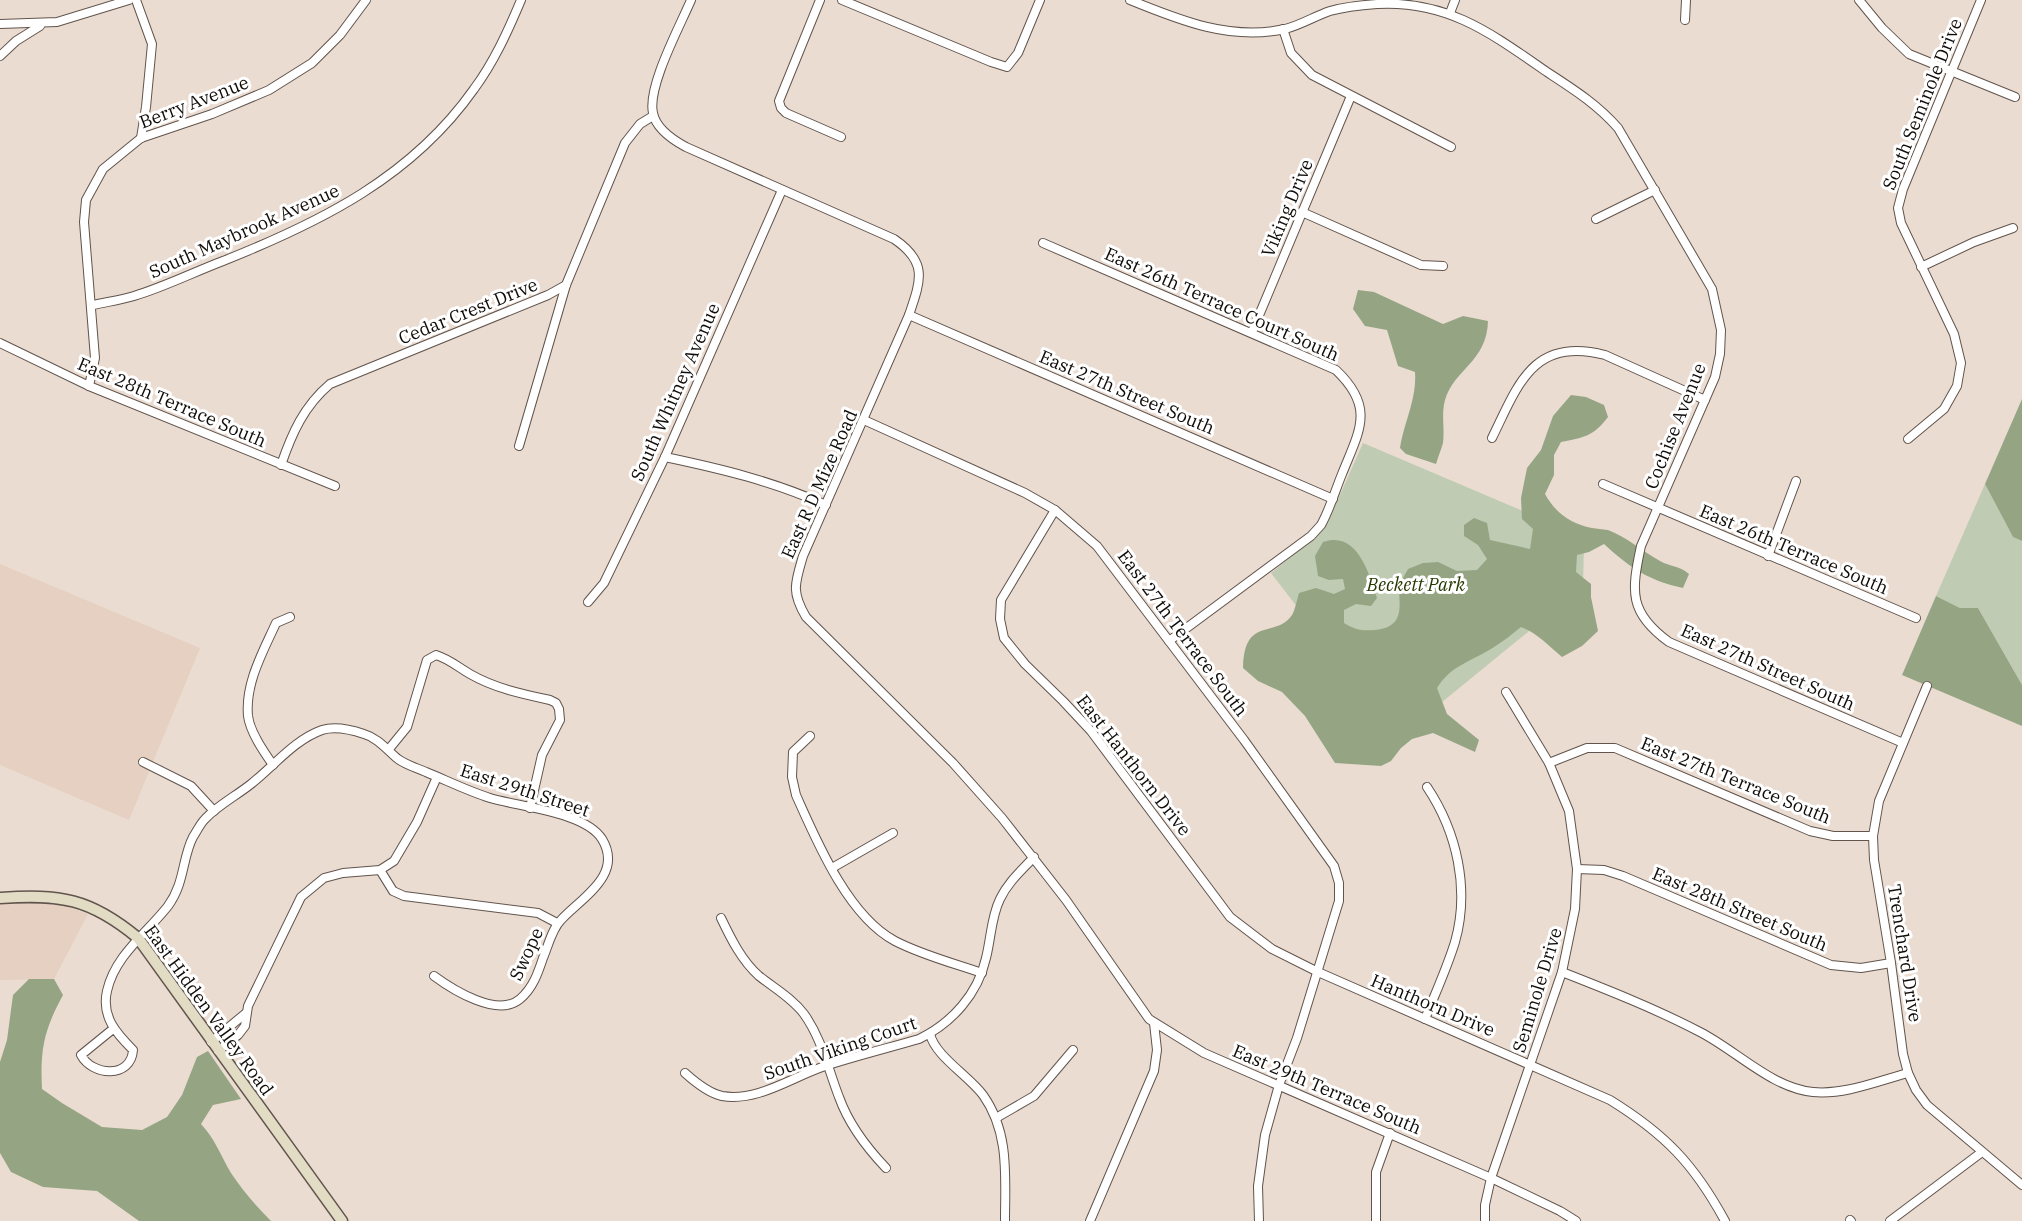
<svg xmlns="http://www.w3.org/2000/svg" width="2022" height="1221" font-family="'IBM Plex Serif',serif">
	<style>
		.built { fill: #e6d0c2 }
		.green { fill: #bfcbb2 }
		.forest { fill: #95a583 }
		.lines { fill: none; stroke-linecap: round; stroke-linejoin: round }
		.street-casing { stroke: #61544c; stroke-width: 10 }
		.secondary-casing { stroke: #61544c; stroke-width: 13 }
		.street { stroke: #fff; stroke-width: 8 }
		.secondary { stroke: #e2dcc5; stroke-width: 10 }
		.labels { text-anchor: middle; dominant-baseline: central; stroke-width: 6; stroke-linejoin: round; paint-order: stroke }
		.street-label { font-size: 18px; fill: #0f0b08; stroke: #fff }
		.park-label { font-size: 18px; font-style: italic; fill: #263901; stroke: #fff }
	</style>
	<rect width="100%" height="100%" fill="#ebdcd2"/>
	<g class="built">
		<polygon points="0,564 200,648 129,820 0,765"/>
		<polygon points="45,902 60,904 88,914 54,979 0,980 0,905"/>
	</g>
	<g class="green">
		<polygon points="1363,443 1530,514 1584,543 1583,587 1398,738 1271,573 1320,533 1328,522"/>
		<polygon points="1985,484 2013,537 2022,541 2022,685 1978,608 1960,608 1936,596"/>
	</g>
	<g class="forest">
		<path d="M1358,290l16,2 69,32 20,-8 25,5c-1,41 -34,48 -43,79 -4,14 0,29 -2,43 -2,7 -5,14 -7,21l-30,-10 -6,-6c4,-26 17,-49 15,-76l-17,-6 -11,-36 -22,-4 -12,-17z"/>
		<path d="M1571,395l15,2 18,8 4,12c-14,19 -25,21 -47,25l-7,13v20l-9,19c10,18 25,30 47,34 5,1 10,1 16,2 19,7 34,21 52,31 11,6 18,4 29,13l-6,14c-34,-7 -54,-21 -79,-44l-15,8 -12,3 -1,17 15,12v13l7,34 -16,15 -20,11c-14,-12 -25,-24 -41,-30 -9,7 -17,14 -27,20 -21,14 -43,18 -57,41l10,26 32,26 -4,12 -42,-19 -21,6 -11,9 -10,13 -10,5 -46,-3 -30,-47 -23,-24 -24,-11 -15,-13c1,-53 33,-29 49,-53 3,-5 5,-15 7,-22l17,-5 18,6 11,-5 -2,-10 -14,1 -11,-4 -3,-20 8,-14c34,-12 46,31 54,56l-6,8 -15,-2 -12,6v13c12,7 17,8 31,7 28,-3 25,-20 24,-40 0,-7 6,-15 9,-21l15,-6 15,-1 19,9 20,-1 10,-11 -9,-14 -14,-9v-11l10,-7 13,5 3,17 40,9 3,-20 -11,-10 -1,-21 6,-30 14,-18 12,-34z"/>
		<polygon points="2022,399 2022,541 2013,537 1985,484"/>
		<polygon points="1936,596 1960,608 1978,608 2022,685 2022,726 1902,675"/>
		<path d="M29,979h25l9,16c-19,35 -23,54 -21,94l20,14 40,24 40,3 25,-13 15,-22 15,-38 11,-6 33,48 -28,6 -12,19c14,15 20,32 30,49 12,18 25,33 40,48h-132l-42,-30 -54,-4 -32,-15 -11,-19v-91l7,-22 6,-45z"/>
	</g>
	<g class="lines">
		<defs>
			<g id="street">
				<polyline points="136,0 152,44 146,107 141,138"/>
				<path d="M691,0c-11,26 -44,87 -38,113 3,16 20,27 33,34l208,92c34,23 27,41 15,76l-106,241c-8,27 -12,36 3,61l147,146 49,55 64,82 83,119 55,34 287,125 69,33 16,10"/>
				<polyline points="820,0 779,101 781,108 786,113 841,137"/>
				<polyline points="842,0 991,62 1007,67 1018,53 1040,0"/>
				<path d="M1130,0c49,20 100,41 155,29 16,-4 30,-13 45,-18 14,-4 33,-6 47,-7 71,-4 115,30 170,68 26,17 50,32 71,56l94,161 9,41 -1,24 -5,23 -74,169c-10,46 -12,67 28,96l234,101"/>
				<polyline points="1859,0 1882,28 1909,54 2015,97"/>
				<polyline points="1450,13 1455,0"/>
				<polyline points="1685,20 1686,0"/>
				<polyline points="0,24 57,22 129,0"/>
				<polyline points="1283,29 1291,53 1312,75 1451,147"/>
				<polyline points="0,56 16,41 40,26"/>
				<polyline points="1302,212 1421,265 1443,266"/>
				<polyline points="1596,219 1655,190"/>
				<path d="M1043,243l293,127c40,38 23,61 6,104 -7,17 -12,35 -21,51l-10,11 -142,105"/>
				<polyline points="1921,267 1974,242 2013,228"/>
				<path d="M93,305c13,-3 28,-5 41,-9 30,-9 60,-24 89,-35 98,-39 189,-84 251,-172 20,-27 34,-58 47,-89"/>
				<polyline points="909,315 1333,499"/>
				<polyline points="1252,332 1351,96"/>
				<polyline points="0,343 89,386 335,486"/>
				<polyline points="89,386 95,358 84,222 86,200 103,169 141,138 212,114 269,90 312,63 340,35 366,0"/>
				<polyline points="864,420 1025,493 1055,510 1097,546 1244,740 1334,866 1339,883 1339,901 1297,1038 1279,1085 1265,1135 1258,1186 1259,1221"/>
				<path d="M1492,438c26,-53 41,-102 113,-83l100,45"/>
				<polyline points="1908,439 1944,409 1957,386 1961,363 1954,334 1901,223 1898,208 1903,189 1981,0"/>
				<polyline points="519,446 566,285 625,143 640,124 653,116"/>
				<path d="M665,457c57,12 107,24 161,48"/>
				<path d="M281,465c11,-32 23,-59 49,-81l218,-89 18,-10"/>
				<polyline points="1603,484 1916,618"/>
				<path d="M1055,510l-54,90 -1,19 4,19 21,26 38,37 28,30 139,186 42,32 46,23 292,128c55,34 84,64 115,121"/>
				<polyline points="1768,556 1796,481"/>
				<polyline points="588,602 604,583 665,457 782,190"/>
				<polyline points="1927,686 1879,801 1873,836 1874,860 1891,963 1903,1054 1908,1073 1916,1090 1927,1105 2022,1185"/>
				<path d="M810,736l-17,16 -1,25 4,18c21,47 52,121 99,146 27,14 58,22 87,32"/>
				<path d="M389,749l18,-22 20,-67 9,-5c13,4 22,12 34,19 24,14 52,20 80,26l6,3 3,6 1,11 -18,35 -12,53"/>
				<polyline points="143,762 191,786 214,811"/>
				<polyline points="1549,763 1587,748 1615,748 1810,831 1833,836 1873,836"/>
				<path d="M273,765c-9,-13 -23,-33 -25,-49 -3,-33 15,-64 28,-93l14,-6"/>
				<polyline points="832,868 893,833"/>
				<polyline points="1577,869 1604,870 1623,876 1831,965 1861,968 1891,963"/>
				<polyline points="380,870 393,891 404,896 538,913 557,923"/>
				<path d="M721,918c10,21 21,43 38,58 15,12 33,22 45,38 18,25 24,55 35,83 10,28 27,50 47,71"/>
				<path d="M1562,972c46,18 94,37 138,60 37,19 72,56 113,60 32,3 65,-11 95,-19"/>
				<path d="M1425,1019c10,-25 22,-51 30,-77 15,-53 2,-110 -28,-155"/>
				<path d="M113,1029l-32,26c11,21 50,24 52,-5 -16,-16 -32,-33 -26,-59 8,-36 40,-58 61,-85 17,-23 14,-48 25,-69 4,-6 7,-13 12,-18 13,-14 31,-23 46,-35 23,-18 43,-44 71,-54 13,-4 30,0 42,4 14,4 23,16 34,25 8,6 19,9 28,13 22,9 42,19 64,26 30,9 95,14 112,41 22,36 -21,59 -41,81 -9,9 -13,26 -18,38 -5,15 -10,30 -23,41 -22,19 -67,-9 -86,-23"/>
				<path d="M930,1034c5,22 39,42 53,61 27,38 22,82 22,126"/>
				<polyline points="211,1042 246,1013"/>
				<polyline points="218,1051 238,1035 245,1026 248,1006 301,897 324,878 343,873 380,870 394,861 417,822 437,777"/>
				<path d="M685,1073c10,9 23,20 37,23 36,6 70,-19 103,-30 31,-10 63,-18 94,-27 33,-16 59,-45 67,-81 5,-19 5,-41 14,-59 8,-17 22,-29 34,-42"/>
				<polyline points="996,1118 1034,1096 1073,1050"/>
				<polyline points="1850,1220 1851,1221"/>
				<polyline points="1090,1221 1154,1071 1157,1050 1154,1023"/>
				<polyline points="1376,1221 1376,1172 1390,1133"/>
				<polyline points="1485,1221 1485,1205 1491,1178 1562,972 1575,909 1577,869 1569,811 1549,763 1506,692"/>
				<polyline points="1890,1221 1982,1152"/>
			</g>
			<path id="secondary" d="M0,898c60,-4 90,0 138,40l204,283"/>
		</defs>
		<use href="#street" class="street-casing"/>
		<use href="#secondary" class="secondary-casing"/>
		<use href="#street" class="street"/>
		<use href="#secondary" class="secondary"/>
	</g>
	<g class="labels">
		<g class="street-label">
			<text transform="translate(194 102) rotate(-21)">Berry Avenue</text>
			<text transform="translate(1922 104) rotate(-68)">South Seminole Drive</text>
			<text transform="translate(1287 208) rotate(-67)">Viking Drive</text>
			<text transform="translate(244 231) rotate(-24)">South Maybrook Avenue</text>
			<text transform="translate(1222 304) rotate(24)">East 26th Terrace Court South</text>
			<text transform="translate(468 311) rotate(-22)">Cedar Crest Drive</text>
			<text transform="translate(675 392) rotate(-66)">South Whitney Avenue</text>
			<text transform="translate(1127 392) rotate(23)">East 27th Street South</text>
			<text transform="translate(172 402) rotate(23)">East 28th Terrace South</text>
			<text transform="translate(1675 426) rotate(-68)">Cochise Avenue</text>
			<text transform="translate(819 484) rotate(-66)">East R D Mize Road</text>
			<text transform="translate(1794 549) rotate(23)">East 26th Terrace South</text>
			<text transform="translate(1183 633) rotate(53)">East 27th Terrace South</text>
			<text transform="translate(1768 667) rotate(24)">East 27th Street South</text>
			<text transform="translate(1134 765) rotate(52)">East Hanthorn Drive</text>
			<text transform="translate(1736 780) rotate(22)">East 27th Terrace South</text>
			<text transform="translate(525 790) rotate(18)">East 29th Street</text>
			<text transform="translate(1740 909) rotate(23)">East 28th Street South</text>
			<text transform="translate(1905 953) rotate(81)">Trenchard Drive</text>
			<text transform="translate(526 954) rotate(-65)">Swope</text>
			<text transform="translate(1537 990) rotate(-73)">Seminole Drive</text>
			<text transform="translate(1433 1005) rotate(23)">Hanthorn Drive</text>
			<text transform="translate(209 1010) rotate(54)">East Hidden Valley Road</text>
			<text transform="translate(840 1048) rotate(-19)">South Viking Court</text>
			<text transform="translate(1327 1089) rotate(23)">East 29th Terrace South</text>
		</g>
		<g class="park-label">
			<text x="1416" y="584">Beckett Park</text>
		</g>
	</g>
</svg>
